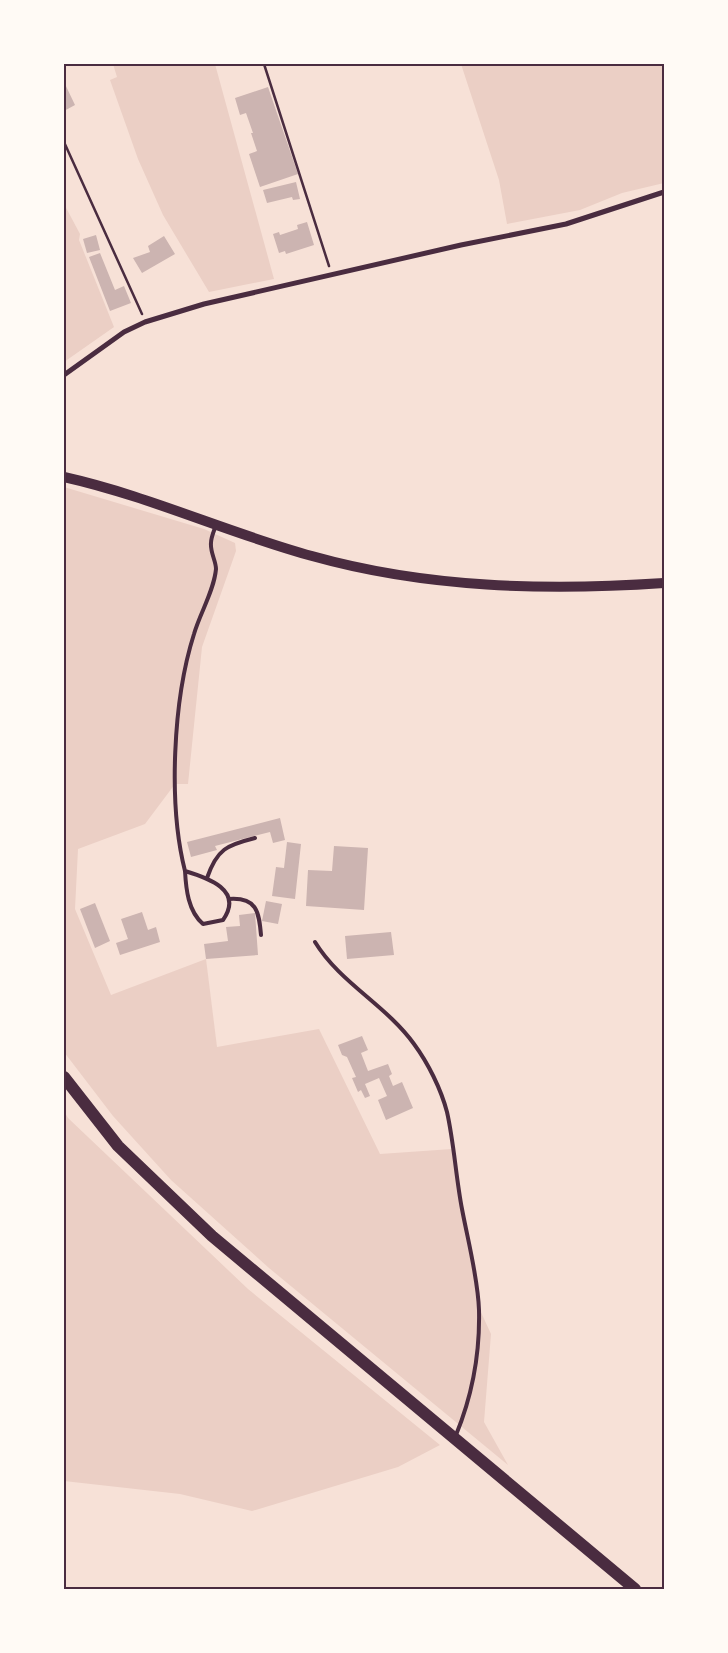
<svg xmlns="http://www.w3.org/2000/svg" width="728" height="1653" font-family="'Varela Round',sans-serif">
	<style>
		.green { fill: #ebcfc5 }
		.building { fill: #ccb4b1 }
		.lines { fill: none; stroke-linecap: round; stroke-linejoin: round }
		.path { stroke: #4a2c40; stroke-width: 2.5 }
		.service { stroke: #4a2c40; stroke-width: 4 }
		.minor { stroke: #4a2c40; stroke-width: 5 }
		.secondary { stroke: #4a2c40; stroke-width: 10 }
		.primary { stroke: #4a2c40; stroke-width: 12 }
		.neatline { fill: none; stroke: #4a2c40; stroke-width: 2 }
	</style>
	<rect width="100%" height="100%" fill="#f7e1d7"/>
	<g class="green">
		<polygon points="113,64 215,64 274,279 209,292 163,215 138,159 110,80 117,77"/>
		<polygon points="461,64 664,64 664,183 622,193 580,210 507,224 499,180"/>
		<polygon points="64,204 80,234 79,240 114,327 64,362"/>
		<polygon points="64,487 204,529 235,543 236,551 202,647 188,784 175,784 145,824 78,849 75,909 111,995 206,959 217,1047 319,1029 380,1154 452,1149 479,1308 491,1334 484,1422 508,1465 269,1268 171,1180 113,1116 64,1052"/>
		<polygon points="64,1111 68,1118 248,1289 440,1445 398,1467 252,1511 180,1494 64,1481"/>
	</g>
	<g class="building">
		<polygon points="64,82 75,105 64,111"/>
		<polygon points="268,87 298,174 260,187 249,154 257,151 251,133 253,133 246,113 240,115 235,98"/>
		<polygon points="296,182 300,199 293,200 292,197 267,203 263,190"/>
		<polygon points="307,222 314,245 286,254 285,251 279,253 273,234 279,232 280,235 298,229 297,225"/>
		<polygon points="96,235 100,250 87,253 83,239"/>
		<polygon points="164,236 175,254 142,273 133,258 150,252 148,246"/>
		<polygon points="100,253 115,290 124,286 131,303 110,311 89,257"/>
		<polygon points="280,818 285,840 273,843 270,832 215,846 217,850 191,857 187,842"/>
		<polygon points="287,842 301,844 295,899 272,896 276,867 284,868"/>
		<polygon points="334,846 368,848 364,910 306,906 308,870 332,871"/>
		<polygon points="266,901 282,904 278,924 262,921"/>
		<polygon points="95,903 110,941 95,948 80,909"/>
		<polygon points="142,912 148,930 156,927 160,942 120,955 116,943 128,939 121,919"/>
		<polygon points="255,913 258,955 206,959 204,944 228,941 226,927 240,926 239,915"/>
		<polygon points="391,932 394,955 347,959 345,936"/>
		<polygon points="362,1036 368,1050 361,1053 368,1071 388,1064 392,1074 389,1076 393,1086 402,1082 413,1108 386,1120 378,1100 387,1096 379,1078 365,1084 370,1096 365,1098 361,1090 358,1092 352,1078 356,1077 347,1057 342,1055 338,1045"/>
	</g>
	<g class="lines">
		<g class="path">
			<polyline points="264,64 329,266"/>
			<polyline points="64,142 142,314"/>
		</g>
		<g class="service">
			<path d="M185,871c1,18 3,40 18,53l20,-4c21,-30 -15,-42 -38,-49 -17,-67 -12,-171 9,-237 6,-21 20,-43 22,-65 0,-8 -6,-17 -5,-26 0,-6 3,-12 5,-18"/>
			<path d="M207,878c10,-29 20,-33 48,-40"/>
			<path d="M229,899c28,-2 30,13 32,36"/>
			<path d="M315,942c25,41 71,63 99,102 14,19 27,45 33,68 7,31 9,66 15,97 6,32 16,69 17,101 1,42 -7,86 -23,125"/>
		</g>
		<polyline class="minor" points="64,375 124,332 145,322 204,304 461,245 566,224 664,192"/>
		<path class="secondary" d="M64,477c85,19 164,56 248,79 114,32 234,35 352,27"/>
		<polyline class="primary" points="64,1077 118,1146 212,1236 635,1589"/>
	</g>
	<rect width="728" height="1653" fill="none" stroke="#fffaf5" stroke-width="130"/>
	<rect x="65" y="65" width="598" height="1523" class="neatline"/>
</svg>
